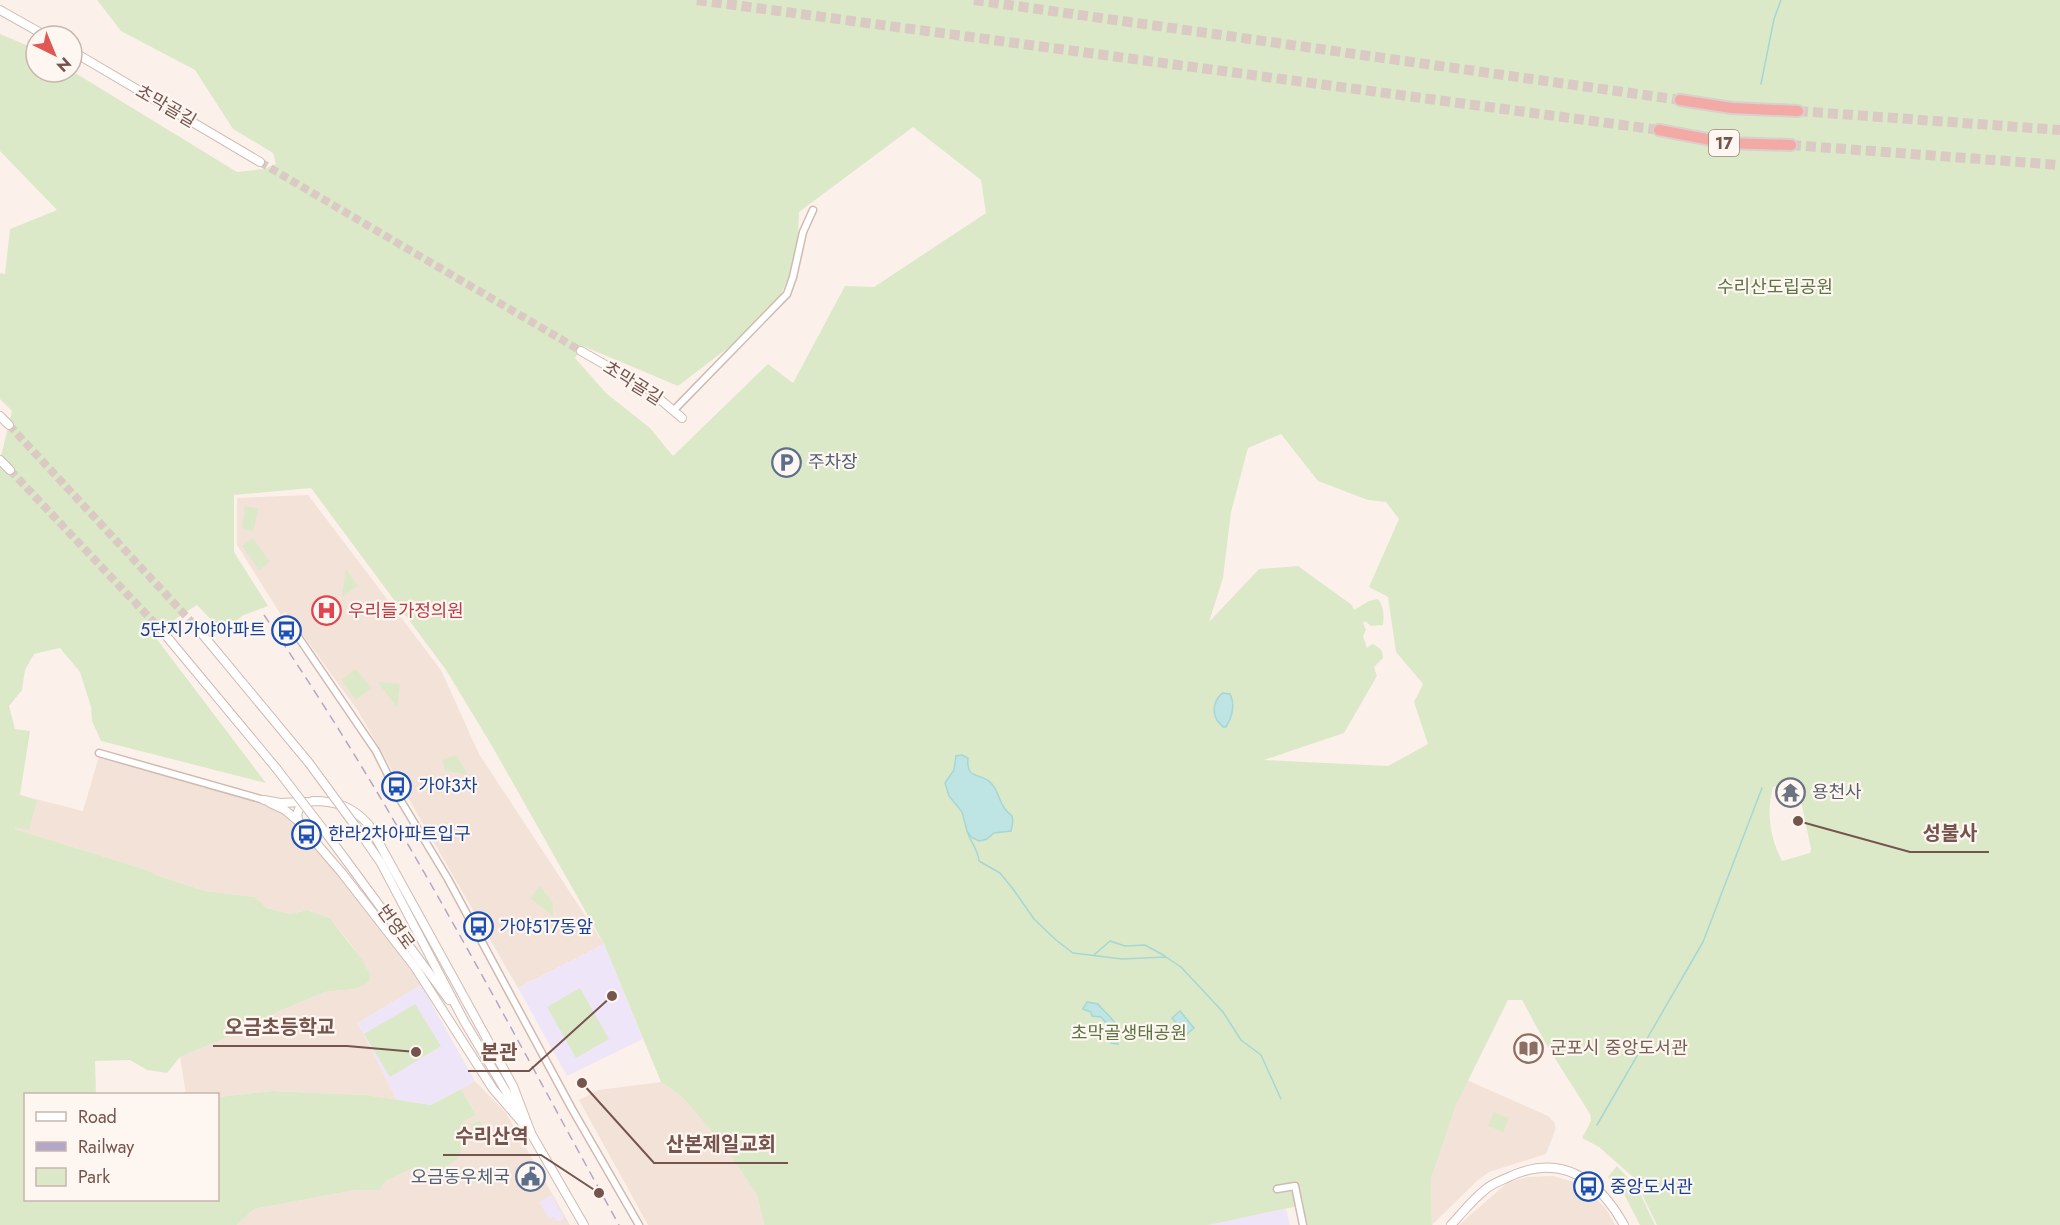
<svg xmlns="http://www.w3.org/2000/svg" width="2060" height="1225" font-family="Jost,'Noto Sans KR',sans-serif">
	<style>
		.residential { fill: #f3e2d8 }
		.education { fill: #eee6f8 }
		.green { fill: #dce9c8; fill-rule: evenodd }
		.water { fill: #bee5e3; stroke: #a5d7d5; stroke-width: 1.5 }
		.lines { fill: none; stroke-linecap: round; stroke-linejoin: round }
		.stream { stroke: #a5d7d5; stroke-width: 1.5 }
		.tertiary-tunnel { stroke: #dacac3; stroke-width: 8; stroke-dasharray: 8 4; stroke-linecap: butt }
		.motorway-tunnel { stroke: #dacac3; stroke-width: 10; stroke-dasharray: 10 5; stroke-linecap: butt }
		.minor-casing { stroke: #d0bab2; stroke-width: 9 }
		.tertiary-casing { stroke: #d0bab2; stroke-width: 10 }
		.motorway-casing { stroke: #d9cfcd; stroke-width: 14 }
		.minor { stroke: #fff; stroke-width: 6 }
		.tertiary { stroke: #fff; stroke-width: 8 }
		.motorway { stroke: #f3a9a4; stroke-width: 10 }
		.rail { stroke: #b2a7c6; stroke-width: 1.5; stroke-dasharray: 9 6; stroke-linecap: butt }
		.tertiary-bridge-casing { stroke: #d0bab2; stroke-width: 10; stroke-linecap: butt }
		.tertiary-bridge { stroke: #fff; stroke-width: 8 }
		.labels { text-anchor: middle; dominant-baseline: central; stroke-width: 4.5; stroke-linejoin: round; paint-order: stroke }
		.shield { fill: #fef6f0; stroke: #9f857f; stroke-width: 1.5 }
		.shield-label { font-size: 16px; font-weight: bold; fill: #76544e }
		.street-label { font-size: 18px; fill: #76544e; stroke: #fef6f0 }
		.park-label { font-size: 18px; fill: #5c7543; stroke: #fef6f0 }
		.service-label { font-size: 18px; fill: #4e5e75; stroke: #fef6f0; text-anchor: start }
		.health-label { font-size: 18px; fill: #be3a42; stroke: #fef6f0; text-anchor: start }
		.transit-label { font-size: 18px; fill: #164399; stroke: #fef6f0; text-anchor: start }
		.worship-label { font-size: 18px; fill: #5b616d; stroke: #fef6f0; text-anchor: start }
		.education-label { font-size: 18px; fill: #785e54; stroke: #fef6f0; text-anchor: start }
		.leader { fill: none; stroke: #76544e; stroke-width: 2 }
		.callout-dot { fill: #76544e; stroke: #fef6f0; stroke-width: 2 }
		.callout-label { font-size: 20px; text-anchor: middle; font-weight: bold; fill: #76544e; stroke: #fef6f0; stroke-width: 4.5; stroke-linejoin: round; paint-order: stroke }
	</style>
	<rect width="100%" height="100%" fill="#fcf1ea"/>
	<g class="residential">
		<polygon points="308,495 441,670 479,754 604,944 518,988 358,711 298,628 285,612 281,615 237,545 237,498"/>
		<polygon points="99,756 276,806 295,823 382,927 421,985 358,1023 397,1100 366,1095 272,1091 218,1097 218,1094 186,1094 180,1057 245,1030 280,1011 325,992 355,989 370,974 350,943 330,918 307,910 290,914 267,908 255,897 206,891 158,876 147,870 15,829 20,795 83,811"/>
		<polygon points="1467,1080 1548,1116 1554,1122 1556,1128 1546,1154 1489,1172 1477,1181 1432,1225 1431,1179 1456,1105"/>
		<polygon points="475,1081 506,1113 570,1225 237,1225 254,1209 356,1190 380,1190 386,1181 411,1169 432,1171 464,1141 463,1122 476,1115 461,1089"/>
		<polygon points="661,1082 682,1097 725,1147 757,1195 764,1225 648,1225 579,1100 598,1090"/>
		<polygon points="1553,1176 1574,1182 1592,1194 1607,1210 1615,1225 1459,1225 1507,1183 1528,1177"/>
	</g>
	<g class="education">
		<polygon points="604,944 643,1039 567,1076 518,988"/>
		<polygon points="421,985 475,1081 431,1105 397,1100 358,1023"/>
		<polygon points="551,1195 564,1218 560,1221 556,1221 553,1217 549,1219 539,1202"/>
		<polygon points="1286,1209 1290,1225 1208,1225 1208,1224"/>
	</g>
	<g class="green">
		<path d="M97,0h1963v1225h-403l-23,-47 -35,-31 -17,-9 9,-17 -1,-7 -44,-70 -24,-44h-14l-52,105 -25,74 1,46h-125l-4,-20 -95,20h-444l-7,-30 -32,-48 -43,-50 -21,-15 -57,-138 -112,-198 -46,-76 -135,-182 -77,7v57l34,54 -24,9 -22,16 -25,-26 -44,29 113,149 -165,-42 -9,-20 -1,-14 -11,-35 -20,-24 -26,6 -9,16 -3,20 -13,16 6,23 15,2 -10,64 17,6 -8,29 -14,-3v2l132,41 11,6 48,15 49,6 12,11 23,6 17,-4 23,8 32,42 8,14 -1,8 -14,7 -30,3 -45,19 -35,19 -65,27 -13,16 -20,-3 -17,-10 -35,1 1,33h-70v106h192v-103l54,-6 94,4 65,10 30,-16 15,26 -13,7 1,19 -6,17 -18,13 -29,-2 -25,12 -6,9h-24l-102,19 -17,16h-237v-765l12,-49 -12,-12v-126l5,1 5,-45 47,-19 -57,-59v-117l36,15v23l36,-1 165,101 27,-3 12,-5 -3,-11 -40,-24 -38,-59 -74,-39zM913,127l68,53 5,33 -112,74 -29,-1 -52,97 -25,-19 -95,92 -23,-28 -44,-35 -31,-35 8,-12 95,40 63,-48 34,-31 22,-48 2,-47zM1281,434l37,47 50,19 18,2 13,17 -30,68 19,10 8,55 27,32 -9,18 14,42 -40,22 -124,-6 80,-27 33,-57 -3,-9 9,-9c0,-9 -4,-11 -11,-14l-5,4 -4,-12 3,-6 -3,-7 2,-2 6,5 12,-1c1,-9 1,-19 -5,-26l-9,2 -15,9 -2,-5 -54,-39 -39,3 -50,53 14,-44 8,-66 17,-64zM1797,782l14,67 -1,4 -28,8c-12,-24 -16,-48 -9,-74z"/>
		<polygon points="245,506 258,508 254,531 242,529"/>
		<polygon points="253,538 270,562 259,570 242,546"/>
		<polygon points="346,569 358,586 342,597"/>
		<polygon points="356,669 371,688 356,700 341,680"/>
		<polygon points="378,682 400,684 397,708"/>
		<polygon points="456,755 468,775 445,770 442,760"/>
		<polygon points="540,886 553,903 553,916 530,898"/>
		<polygon points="580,988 609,1039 576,1058 547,1007"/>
		<polygon points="415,1004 441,1046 390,1077 364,1034"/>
		<polygon points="1494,1112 1509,1118 1503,1132 1488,1126"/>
		<polygon points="480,1120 487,1134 475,1136 470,1125"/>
		<polygon points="1617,1166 1638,1189 1655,1225 1640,1225 1624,1194 1608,1177"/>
	</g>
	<g class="water">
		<path d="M1223,693l7,1c6,12 2,23 -4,33h-3c-2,-3 -6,-5 -7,-9 -4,-8 -1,-20 7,-25z"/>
		<path d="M962,755l6,3c-2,23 13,14 23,25 7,7 8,18 14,26 2,3 5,5 7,7 2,5 0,10 -1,15l-17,2 -7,6 -8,2 -8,-4 -4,-6 -5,-19 -13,-16 -4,-13 9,-13 2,-14z"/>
		<path d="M1087,1002l11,2c6,8 17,15 19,24 1,5 0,11 1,16l-7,-1 -5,-9 1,-10 -6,-7 -9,-1 -1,-4 -8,-3z"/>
		<polygon points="1180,1011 1194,1028 1186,1035 1172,1018"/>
	</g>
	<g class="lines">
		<g class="stream">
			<polyline points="1761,84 1774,19 1781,0"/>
			<path d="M967,831c4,12 11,18 12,30l21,12 13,16 21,30 22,21 17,13 49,6 44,-2 15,10 42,45 18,28 20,15 20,44"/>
			<polyline points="1094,955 1110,941 1125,946 1145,945 1165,956"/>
			<polyline points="1597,1125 1703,942 1762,788"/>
		</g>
		<g class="tertiary-tunnel">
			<polyline points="260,162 581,351"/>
			<polyline points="9,425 198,629"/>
			<polyline points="10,470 163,632"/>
		</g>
		<g class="motorway-tunnel">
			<polyline points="697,0 1659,130"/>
			<polyline points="974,0 1680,100"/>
			<polyline points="1798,111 2060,130"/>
			<polyline points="1791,145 2060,165"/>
		</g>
		<defs>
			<g id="minor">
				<polyline points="674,410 787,294 793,277 803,232 813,210"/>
				<polyline points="288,622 376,751 401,801 448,879 572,1109 639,1225"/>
				<polyline points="99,753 264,800"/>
				<polyline points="1277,1189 1295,1186 1303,1225"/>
			</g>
			<g id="tertiary">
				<polyline points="0,10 46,36"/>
				<polyline points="72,51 260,162"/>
				<polyline points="581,351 649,390 682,418"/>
				<polyline points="0,416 9,425"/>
				<polyline points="0,460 10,470"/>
				<polyline points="198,629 309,763"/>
				<polyline points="163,632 276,768"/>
				<polyline points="264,800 280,803 306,802"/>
				<path d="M313,801c24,0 40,6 56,24l144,261 18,47 -38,-44 -78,-122 -73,-94 -43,-50c-5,-14 2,-18 14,-22z"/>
				<polyline points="270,803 285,810 298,821"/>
				<polyline points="356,827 381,863 464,1021 520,1115"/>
				<polyline points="326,833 449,1000"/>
				<polyline points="529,1130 584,1225"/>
				<path d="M1451,1225c11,-12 22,-26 35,-36 7,-6 17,-9 25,-13 52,-23 88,4 113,49"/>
			</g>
			<g id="motorway">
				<polyline points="1680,100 1732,108 1798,111"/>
				<polyline points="1659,130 1727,143 1791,145"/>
			</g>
		</defs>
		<use href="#minor" class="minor-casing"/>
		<use href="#tertiary" class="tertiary-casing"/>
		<use href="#motorway" class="motorway-casing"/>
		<use href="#minor" class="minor"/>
		<use href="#tertiary" class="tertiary"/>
		<use href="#motorway" class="motorway"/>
		<path class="rail" d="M264,615c133,194 241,404 355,610"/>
		<defs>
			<g id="tertiary-bridge">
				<polyline points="309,763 356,827"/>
				<polyline points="276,768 326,833"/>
			</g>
		</defs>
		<use href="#tertiary-bridge" class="tertiary-bridge-casing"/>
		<use href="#tertiary-bridge" class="tertiary-bridge"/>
	</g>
	<defs>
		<symbol id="parking-ring" viewBox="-11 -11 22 22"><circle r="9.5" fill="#fef6f0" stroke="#5c6f8a" stroke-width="1.5"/><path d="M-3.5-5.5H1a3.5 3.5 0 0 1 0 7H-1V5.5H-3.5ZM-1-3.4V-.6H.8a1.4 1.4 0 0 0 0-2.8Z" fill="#5c6f8a"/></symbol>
		<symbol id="hospital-ring" viewBox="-11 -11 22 22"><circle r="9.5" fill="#fef6f0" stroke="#e0444e" stroke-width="1.5"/><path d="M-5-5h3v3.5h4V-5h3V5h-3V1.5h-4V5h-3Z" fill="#e0444e"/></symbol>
		<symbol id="bus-ring" viewBox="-11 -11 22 22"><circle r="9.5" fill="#fef6f0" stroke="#1a4fb4" stroke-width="1.5"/><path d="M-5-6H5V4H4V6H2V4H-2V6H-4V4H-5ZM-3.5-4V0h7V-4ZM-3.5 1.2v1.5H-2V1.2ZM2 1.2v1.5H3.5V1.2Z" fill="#1a4fb4"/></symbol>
		<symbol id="temple-ring" viewBox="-11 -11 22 22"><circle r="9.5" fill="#fef6f0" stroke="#6b7280" stroke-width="1.5"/><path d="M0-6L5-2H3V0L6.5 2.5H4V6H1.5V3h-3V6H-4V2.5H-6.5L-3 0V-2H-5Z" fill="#6b7280"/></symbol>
		<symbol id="library-ring" viewBox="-11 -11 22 22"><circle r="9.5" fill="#fef6f0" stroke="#8d6e63" stroke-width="1.5"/><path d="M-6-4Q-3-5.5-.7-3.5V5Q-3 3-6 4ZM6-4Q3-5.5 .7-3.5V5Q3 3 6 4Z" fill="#8d6e63"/></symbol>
		<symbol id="civic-ring" viewBox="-11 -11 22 22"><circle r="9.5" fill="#fef6f0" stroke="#5c6f8a" stroke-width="1.5"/><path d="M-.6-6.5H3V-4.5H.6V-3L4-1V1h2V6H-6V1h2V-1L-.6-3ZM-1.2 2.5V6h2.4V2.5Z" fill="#5c6f8a"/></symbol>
	</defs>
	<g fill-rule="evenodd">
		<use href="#parking-ring" x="770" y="446" width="33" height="33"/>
		<use href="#hospital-ring" x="310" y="594" width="33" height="33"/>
		<use href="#bus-ring" x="270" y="614" width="33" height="33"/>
		<use href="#bus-ring" x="380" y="770" width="33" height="33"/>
		<use href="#temple-ring" x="1774" y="776" width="33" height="33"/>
		<use href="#bus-ring" x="290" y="818" width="33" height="33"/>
		<use href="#bus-ring" x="462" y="910" width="33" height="33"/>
		<use href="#library-ring" x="1512" y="1032" width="33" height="33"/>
		<use href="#civic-ring" x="514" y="1160" width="33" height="33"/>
		<use href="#bus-ring" x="1572" y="1170" width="33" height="33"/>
	</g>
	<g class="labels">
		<rect class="shield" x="1709" y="130" width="30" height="26" rx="4.5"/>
		<g class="shield-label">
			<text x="1724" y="143">17</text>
		</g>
		<g class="street-label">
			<text transform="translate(166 106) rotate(30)">초막골길</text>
			<text transform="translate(633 383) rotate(32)">초막골길</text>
			<text transform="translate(396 927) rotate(54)">번영로</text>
		</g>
		<g class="park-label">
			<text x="1775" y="287">수리산도립공원</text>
			<text x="1129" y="1033">초막골생태공원</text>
		</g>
		<g class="service-label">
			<text x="808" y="462">주차장</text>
			<text x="510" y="1177" text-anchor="end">오금동우체국</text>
		</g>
		<g class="health-label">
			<text x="348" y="611">우리들가정의원</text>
		</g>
		<g class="transit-label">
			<text x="266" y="630" text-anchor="end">5단지가야아파트</text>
			<text x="418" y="786">가야3차</text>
			<text x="328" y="834">한라2차아파트입구</text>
			<text x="499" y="927">가야517동앞</text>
			<text x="1610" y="1187">중앙도서관</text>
		</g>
		<g class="worship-label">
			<text x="1812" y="792">용천사</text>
		</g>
		<g class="education-label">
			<text x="1550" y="1048">군포시 중앙도서관</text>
		</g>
	</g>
	<path class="leader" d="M1798 821L1910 852H1989M416 1052L347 1046H213M612 996L529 1071H468M599 1193L541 1155H443M582 1083L654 1163H788"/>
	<g class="callout-dot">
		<circle cx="1798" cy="821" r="6"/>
		<circle cx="416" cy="1052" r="6"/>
		<circle cx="612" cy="996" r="6"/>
		<circle cx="599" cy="1193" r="6"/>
		<circle cx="582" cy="1083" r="6"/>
	</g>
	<g class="callout-label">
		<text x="1950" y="840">성불사</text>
		<text x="280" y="1034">오금초등학교</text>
		<text x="499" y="1059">본관</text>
		<text x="492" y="1143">수리산역</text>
		<text x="721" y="1151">산본제일교회</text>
	</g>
	<rect x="24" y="1093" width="195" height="108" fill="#fef6f0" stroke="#c8b5af" stroke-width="1.5"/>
	<rect x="36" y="1112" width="30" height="9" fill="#ffffff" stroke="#c8b5af" stroke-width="1.5"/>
	<text x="78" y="1123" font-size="18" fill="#76544e">Road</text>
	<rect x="36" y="1142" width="30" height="9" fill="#b2a7c6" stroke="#c8b5af" stroke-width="1.5"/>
	<text x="78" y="1153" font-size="18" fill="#76544e">Railway</text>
	<rect x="36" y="1168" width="30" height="18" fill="#dce9c8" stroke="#c8b5af" stroke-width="1.5"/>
	<text x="78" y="1183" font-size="18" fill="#76544e">Park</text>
	<g transform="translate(54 54) rotate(137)"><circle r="28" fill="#fef6f0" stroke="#c8b5af" stroke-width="1.5"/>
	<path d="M0-4.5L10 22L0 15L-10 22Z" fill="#e05855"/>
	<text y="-9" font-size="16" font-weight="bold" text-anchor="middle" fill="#76544e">N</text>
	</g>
</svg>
